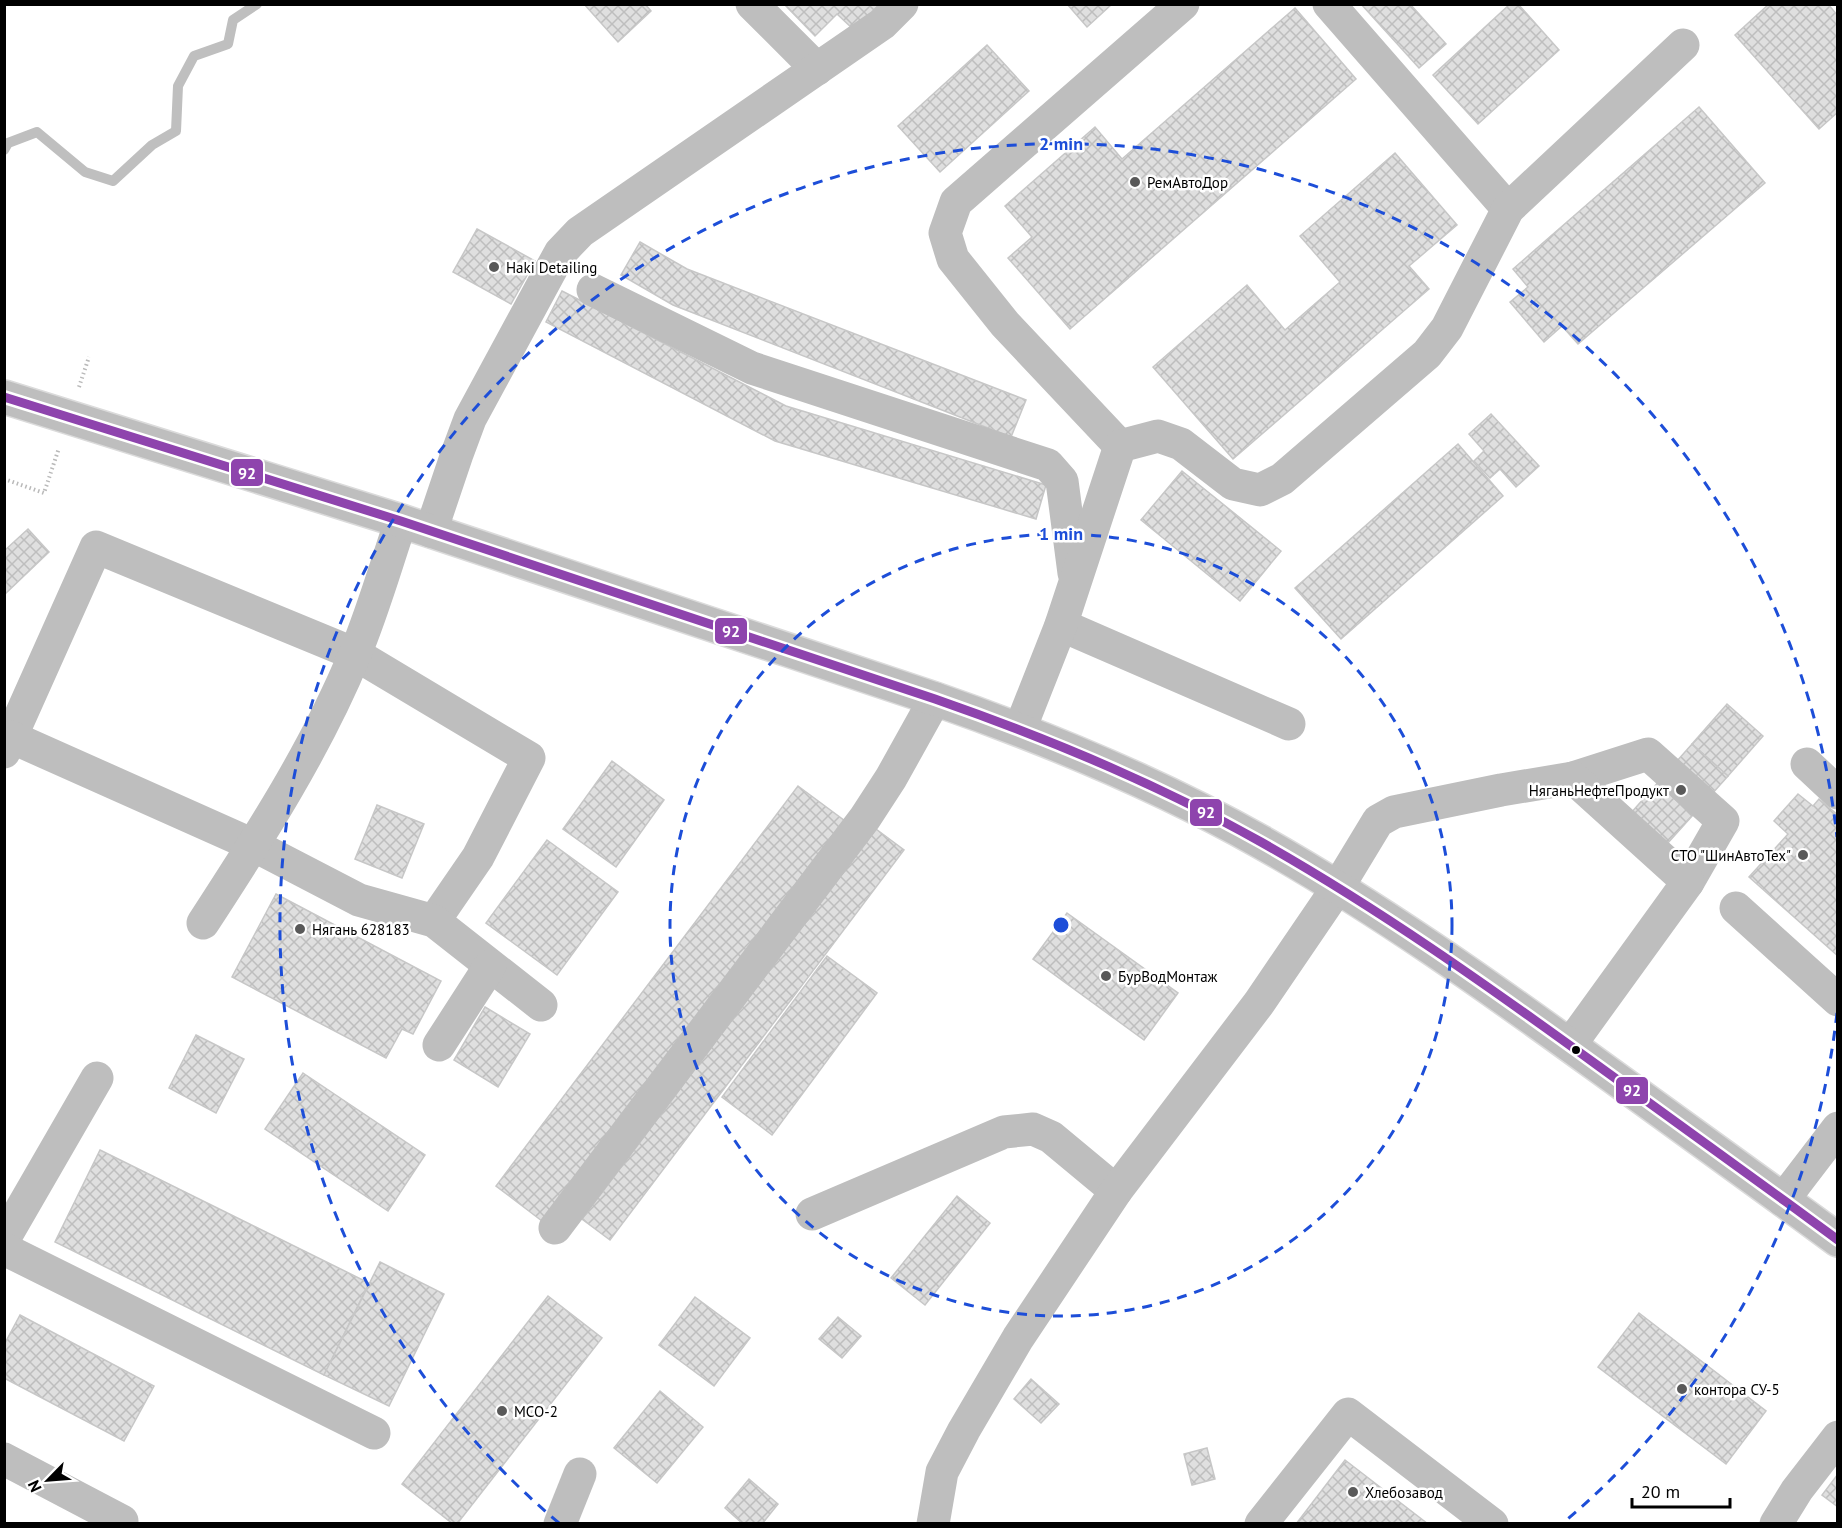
<svg xmlns="http://www.w3.org/2000/svg" width="1842" height="1528" font-family="'PT Sans',sans-serif">
	<style>
		.lines { fill: none; stroke-linecap: round; stroke-linejoin: round }
		.stream { stroke: #bfbfbf; stroke-width: 10 }
		.building { fill: url(#building-cross-hatch); stroke: #c7c7c7; stroke-width: 1.5 }
		.major-casing { stroke: #dbdbdb; stroke-width: 36 }
		.path { stroke: #b9b9b9; stroke-width: 4; stroke-dasharray: 1.5 3; stroke-linecap: butt }
		.minor { stroke: #bebebe; stroke-width: 33 }
		.major { stroke: #bebebe; stroke-width: 33 }
		.bus-1-casing { stroke: #fff; stroke-width: 14 }
		.bus-1 { stroke: #8e44ad; stroke-width: 9 }
		.ring { fill: none; stroke: #1d4ed8; stroke-width: 3; stroke-dasharray: 10 8 }
		.poi-dot { fill: #595959; stroke: #fff; stroke-width: 2 }
		.bus-dot { fill: #000; stroke: #fff; stroke-width: 2 }
		.labels { text-anchor: middle; dominant-baseline: central; stroke-width: 5; stroke-linejoin: round; paint-order: stroke }
		.poi-label { font-size: 15px; fill: #000; stroke: #fff; text-anchor: start }
		.centre { fill: #1d4ed8; stroke: #fff; stroke-width: 3 }
		.ring-label { font-size: 18px; text-anchor: middle; font-weight: bold; fill: #1d4ed8; stroke: #fff; stroke-width: 5; stroke-linejoin: round; paint-order: stroke }
		.line-badge { stroke: #fff; stroke-width: 2 }
		.badge-label { font-size: 16px; text-anchor: middle; font-weight: bold; fill: #fff }
	</style>
	<defs>
		<pattern id="building-cross-hatch" width="8" height="8" patternUnits="userSpaceOnUse" patternTransform="scale(1.5)"><rect width="8" height="8" fill="#dfdfdf"/><path d="M0 0l8 8M0 8l8-8" fill="none" stroke="#bebebe"/></pattern>
	</defs>
	<rect width="100%" height="100%" fill="#fff"/>
	<g class="lines">
		<polyline class="stream" points="4,150 8,143 37,132 85,172 113,181 152,145 176,131 178,86 194,56 228,44 233,20 257,4"/>
	</g>
	<g class="building">
		<polygon points="584,4 645,4 651,11 618,42"/>
		<polygon points="784,4 875,4 878,7 854,30 837,14 815,36"/>
		<polygon points="1067,4 1112,4 1087,27"/>
		<polygon points="1361,4 1410,4 1446,44 1419,68"/>
		<polygon points="1510,4 1518,4 1559,50 1478,124 1433,75"/>
		<polygon points="1769,4 1828,4 1838,16 1838,112 1819,129 1735,35"/>
		<polygon points="1295,8 1356,79 1070,329 1008,258 1032,237 1005,206 1095,127 1122,159"/>
		<polygon points="987,45 1029,91 940,172 898,126"/>
		<polygon points="1699,107 1765,183 1578,344 1562,326 1544,342 1510,302 1528,287 1513,269"/>
		<polygon points="1395,153 1457,225 1409,266 1429,289 1233,459 1153,367 1247,285 1285,330 1340,282 1300,236"/>
		<polygon points="477,229 535,261 511,304 453,272"/>
		<polygon points="640,242 687,269 1026,400 1011,437 673,305 621,275"/>
		<polygon points="562,291 786,406 1046,485 1036,519 775,441 546,322"/>
		<polygon points="1491,414 1539,466 1516,487 1500,469 1490,478 1474,461 1484,451 1469,434"/>
		<polygon points="1458,444 1503,496 1341,639 1295,588"/>
		<polygon points="1182,471 1281,551 1240,601 1141,520"/>
		<polygon points="28,529 49,552 5,594 4,551"/>
		<polygon points="1727,704 1763,736 1728,776 1692,744"/>
		<polygon points="1692,744 1728,776 1658,854 1623,822"/>
		<polygon points="612,761 664,800 616,867 563,829"/>
		<polygon points="798,786 845,821 542,1221 496,1186"/>
		<polygon points="1798,794 1813,806 1819,799 1838,815 1838,956 1749,877 1788,834 1774,821"/>
		<polygon points="377,805 424,824 402,878 355,859"/>
		<polygon points="876,829 904,850 610,1240 582,1219"/>
		<polygon points="547,840 618,892 557,975 486,923"/>
		<polygon points="276,894 441,981 413,1034 402,1029 386,1058 232,977"/>
		<polygon points="1067,913 1178,993 1144,1040 1033,959"/>
		<polygon points="827,956 877,993 772,1135 722,1097"/>
		<polygon points="485,1007 530,1034 498,1087 454,1060"/>
		<polygon points="196,1035 244,1059 216,1113 169,1088"/>
		<polygon points="303,1073 425,1155 388,1211 265,1129"/>
		<polygon points="100,1150 369,1283 324,1375 55,1242"/>
		<polygon points="957,1196 990,1223 925,1305 891,1278"/>
		<polygon points="380,1262 444,1294 389,1406 324,1375"/>
		<polygon points="548,1296 602,1338 457,1524 453,1524 402,1484"/>
		<polygon points="695,1297 750,1338 714,1386 659,1345"/>
		<polygon points="1639,1313 1766,1411 1726,1464 1598,1367"/>
		<polygon points="20,1315 154,1386 124,1441 4,1378 4,1345"/>
		<polygon points="838,1317 861,1336 842,1358 819,1339"/>
		<polygon points="1031,1379 1059,1404 1041,1423 1014,1399"/>
		<polygon points="660,1391 703,1427 657,1483 614,1448"/>
		<polygon points="1207,1448 1215,1479 1192,1485 1184,1454"/>
		<polygon points="1345,1460 1428,1524 1296,1524"/>
		<polygon points="1838,1474 1838,1507 1822,1495"/>
		<polygon points="749,1479 778,1504 762,1524 743,1524 725,1508"/>
	</g>
	<g class="lines">
		<defs>
			<path id="major" d="M4,397l397,124 534,178c112,39 223,85 326,143 117,66 227,144 336,223 80,58 161,116 241,175"/>
		</defs>
		<use href="#major" class="major-casing"/>
		<g class="path">
			<polyline points="79,387 89,357"/>
			<polyline points="4,479 44,493 59,448"/>
		</g>
		<g class="minor">
			<polyline points="752,4 817,69"/>
			<polyline points="1329,4 1508,209"/>
			<polyline points="593,290 752,368 1048,465 1062,481 1074,573"/>
			<polyline points="1120,446 1005,324 953,259 945,233 956,202 1183,4"/>
			<polyline points="431,531 457,454 470,419 560,253 580,232 882,24 902,4"/>
			<polyline points="1061,625 1289,724"/>
			<polyline points="1020,729 1061,625 1120,446 1158,436 1181,444 1233,484 1260,490 1282,479 1427,354 1447,328 1508,209 1683,45"/>
			<polyline points="11,737 96,547 355,654 529,758 478,857 434,921"/>
			<polyline points="4,752 11,737 253,845 359,900 434,921 541,1005"/>
			<polyline points="1807,764 1838,793"/>
			<polyline points="1573,778 1648,754 1723,821 1688,882"/>
			<polyline points="1736,908 1838,1000"/>
			<path d="M203,923c56,-86 113,-174 152,-269 18,-43 31,-89 46,-133"/>
			<polyline points="439,1045 490,966"/>
			<polyline points="1783,1200 1838,1128"/>
			<polyline points="812,1214 1004,1132 1033,1129 1051,1137 1116,1191"/>
			<polyline points="555,1228 865,818 891,778 935,699"/>
			<polyline points="4,1239 97,1078"/>
			<polyline points="4,1249 374,1433"/>
			<polyline points="4,1459 122,1521"/>
			<polyline points="560,1524 580,1474"/>
			<polyline points="933,1524 942,1472 964,1430 1018,1338 1116,1191 1259,1003 1338,887 1378,821 1394,812 1501,790 1573,778 1688,882 1570,1045"/>
			<polyline points="1261,1524 1348,1414 1492,1524"/>
			<polyline points="1776,1524 1797,1490 1838,1437"/>
		</g>
		<use href="#major" class="major"/>
		<defs>
			<path id="bus-1" d="M4,397l397,124 534,178c112,39 223,85 326,143 117,66 227,144 336,223 80,58 161,116 241,175"/>
		</defs>
		<use href="#bus-1" class="bus-1-casing"/>
		<use href="#bus-1" class="bus-1"/>
	</g>
	<g class="ring">
		<circle cx="1061" cy="925" r="391"/>
		<path d="M1837 1013A781 781 0 0 1 1563 1523M559 1523A781 781 0 1 1 1837 837"/>
	</g>
	<g class="poi-dot">
		<circle cx="1135" cy="182" r="6"/>
		<circle cx="494" cy="267" r="6"/>
		<circle cx="1681" cy="790" r="6"/>
		<circle cx="1803" cy="855" r="6"/>
		<circle cx="300" cy="929" r="6"/>
		<circle cx="1106" cy="976" r="6"/>
		<circle cx="1682" cy="1389" r="6"/>
		<circle cx="502" cy="1411" r="6"/>
		<circle cx="1353" cy="1492" r="6"/>
	</g>
	<circle class="bus-dot" cx="1576" cy="1050" r="5"/>
	<g class="labels">
		<g class="poi-label">
			<text x="1147" y="182">РемАвтоДор</text>
			<text x="506" y="267">Haki Detailing</text>
			<text x="1669" y="790" text-anchor="end">НяганьНефтеПродукт</text>
			<text x="1791" y="855" text-anchor="end">СТО "ШинАвтоТех"</text>
			<text x="312" y="929">Нягань 628183</text>
			<text x="1118" y="976">БурВодМонтаж</text>
			<text x="1694" y="1389">контора СУ-5</text>
			<text x="514" y="1411">МСО-2</text>
			<text x="1365" y="1492">Хлебозавод</text>
		</g>
	</g>
	<circle cx="1061" cy="925" r="9" class="centre"/>
	<g class="ring-label">
		<text x="1061" y="150">2 min</text>
		<text x="1061" y="540">1 min</text>
	</g>
	<g class="line-badge">
		<rect x="230" y="458" width="34" height="29" rx="6" fill="#8e44ad"/>
		<rect x="714" y="617" width="34" height="28" rx="6" fill="#8e44ad"/>
		<rect x="1189" y="798" width="34" height="29" rx="6" fill="#8e44ad"/>
		<rect x="1615" y="1076" width="34" height="29" rx="6" fill="#8e44ad"/>
	</g>
	<g class="badge-label">
		<text x="247" y="479">92</text>
		<text x="731" y="637">92</text>
		<text x="1206" y="818">92</text>
		<text x="1632" y="1096">92</text>
	</g>
	<rect width="1842" height="1528" fill="none" stroke="#000000" stroke-width="12"/>
	<g transform="translate(48 1480) rotate(245)" stroke="#ffffff" stroke-width="4.5" paint-order="stroke">
	<path d="M0-4.5L10 22L0 15L-10 22Z" fill="#000000"/>
	<text y="-9" font-size="16" font-weight="bold" text-anchor="middle" fill="#000000">N</text>
	</g>
	<path d="M1632 1498v9h98v-9" fill="none" stroke="#000000" stroke-width="3"/>
	<text x="1641" y="1498" font-size="18" fill="#000000" stroke="#ffffff" stroke-width="4.5" paint-order="stroke">20 m</text>
</svg>
